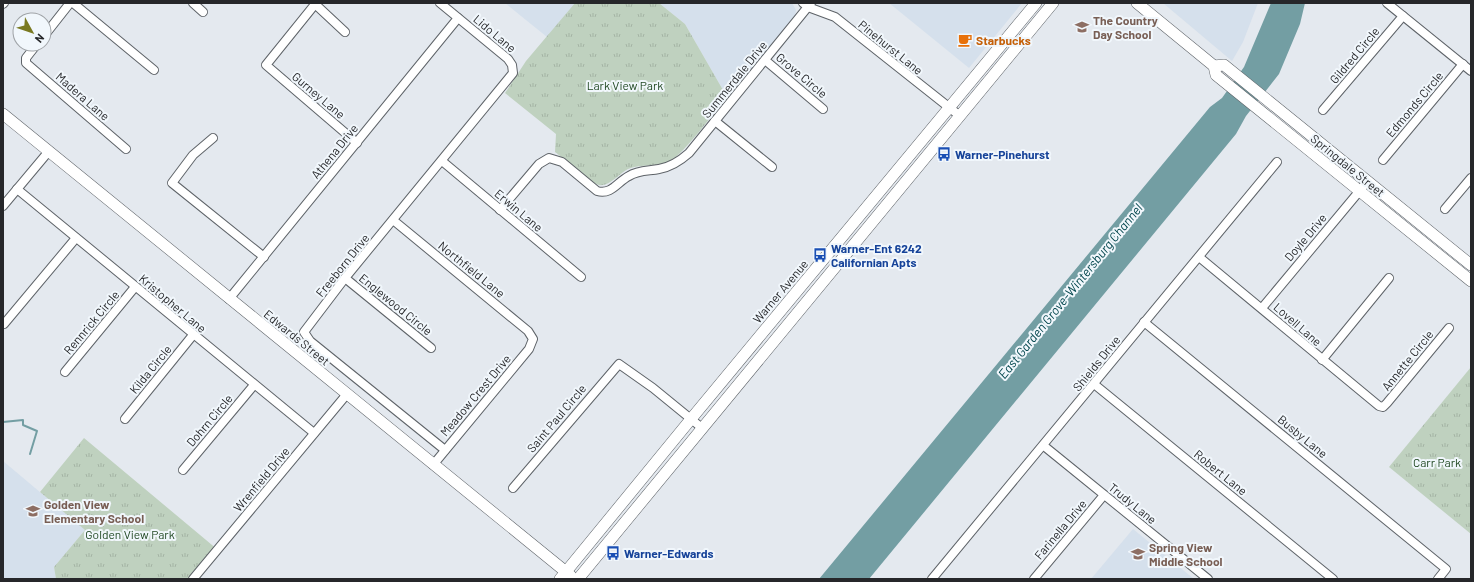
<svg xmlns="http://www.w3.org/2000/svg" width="1474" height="582" font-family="Barlow,sans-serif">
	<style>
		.built { fill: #d5e0ec }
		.park { fill: url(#park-tufts) }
		.water { fill: #739ea3 }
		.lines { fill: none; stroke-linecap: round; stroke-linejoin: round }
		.stream { stroke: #739ea3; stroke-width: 2 }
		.minor-casing { stroke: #5e6368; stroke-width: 10 }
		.major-casing { stroke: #5e6368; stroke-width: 12 }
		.minor { stroke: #fff; stroke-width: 8 }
		.major { stroke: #fff; stroke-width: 11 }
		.labels { text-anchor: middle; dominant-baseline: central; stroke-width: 4; stroke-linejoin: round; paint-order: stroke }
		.education-label { font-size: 12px; font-weight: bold; fill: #785e54; stroke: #f1f7fc; text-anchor: start }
		.street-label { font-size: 12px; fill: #26272a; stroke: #f1f7fc }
		.food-label { font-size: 12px; font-weight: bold; fill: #c56008; stroke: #f1f7fc; text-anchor: start }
		.park-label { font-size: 12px; fill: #204822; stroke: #f1f7fc }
		.transit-label { font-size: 12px; font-weight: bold; fill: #164399; stroke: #f1f7fc; text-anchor: start }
		.water-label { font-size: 13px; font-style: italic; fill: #00454c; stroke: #f1f7fc }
	</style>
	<defs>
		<pattern id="park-tufts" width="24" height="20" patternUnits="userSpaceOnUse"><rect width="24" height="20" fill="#bfd1bf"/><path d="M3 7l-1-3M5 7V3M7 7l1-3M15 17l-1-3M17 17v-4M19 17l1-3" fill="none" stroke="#a4b3a4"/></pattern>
	</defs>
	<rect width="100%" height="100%" fill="#e4e9ef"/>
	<g class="built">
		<polygon points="505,3 575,3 547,37"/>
		<polygon points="659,3 792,3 796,10 795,16 727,97 685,24"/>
		<polygon points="889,3 1022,3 969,68"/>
		<polygon points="1163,3 1258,3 1243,42 1232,61"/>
		<polygon points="3,461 85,530 54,567 56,579 3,579"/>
		<polygon points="1133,529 1194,579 1091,579"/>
	</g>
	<g class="park">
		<path d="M575,3h84l26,21 42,73c-12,14 -43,57 -57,64 -13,7 -28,2 -42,8 -8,4 -19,18 -29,16 -14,-4 -32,-24 -44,-33l1,-18 -51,-41 21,-32z"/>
		<polygon points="1471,367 1471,534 1389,467"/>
		<polygon points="84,438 218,550 194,579 56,579 54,567 85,530 40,492"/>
	</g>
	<polygon class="water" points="1271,3 1305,3 1300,24 1279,74 1246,116 1236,134 869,579 819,579 1210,107 1222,98 1244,67"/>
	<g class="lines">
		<polyline class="stream" points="3,422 23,420 23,425 37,431 30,454"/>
		<defs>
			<g id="minor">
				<polyline points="73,3 154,70"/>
				<polyline points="193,3 203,12"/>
				<polyline points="316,3 266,65 357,143"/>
				<polyline points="440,3 508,59 512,65 513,73 345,278 304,332 310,341 445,450"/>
				<polyline points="803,3 808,7 835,17 960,116"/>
				<polyline points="1387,3 1471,71"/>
				<polyline points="3,4 4,3"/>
				<polyline points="315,4 345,32"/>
				<polyline points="44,36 70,3"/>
				<polyline points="37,44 26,58 26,63 126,149"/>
				<polyline points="765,60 823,109"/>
				<polyline points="1323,110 1403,16"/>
				<polyline points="715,121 772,167"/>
				<polyline points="213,138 193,155 172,183 264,257"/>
				<polyline points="1383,160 1463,64"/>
				<polyline points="442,161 581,277"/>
				<polyline points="17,189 314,433"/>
				<polyline points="3,206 49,151"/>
				<polyline points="1445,209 1471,178"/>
				<path d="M500,210l39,-46 10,-6 13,4 35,29c15,4 20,-9 32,-15 9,-6 20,-5 30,-7 12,-2 21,-8 30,-16l122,-150"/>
				<polyline points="393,220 528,331 533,339 529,349 433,465"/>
				<polyline points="1199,257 1379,406 1383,407 1387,403 1449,328"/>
				<polyline points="345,278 431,348"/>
				<polyline points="229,299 458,18"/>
				<polyline points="1262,308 1367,182"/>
				<polyline points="1144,322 1446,569 1438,579"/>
				<polyline points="4,324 76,238"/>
				<polyline points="1322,360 1389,278"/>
				<polyline points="65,372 135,287"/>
				<polyline points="1094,384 1333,579"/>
				<polyline points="125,419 193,335"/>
				<polyline points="1044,446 1208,579"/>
				<polyline points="183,470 254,385"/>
				<polyline points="513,488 619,364 653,388 702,428"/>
				<polyline points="193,579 347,394"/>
				<polyline points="932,579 1277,162"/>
				<polyline points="1034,579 1104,495"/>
			</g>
			<g id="major">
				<polyline points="1137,3 1214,66 1216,75 1471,281"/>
				<polyline points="1214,66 1224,65 1471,265"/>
				<polyline points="3,114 571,576"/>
				<polyline points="560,579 691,419 1036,3"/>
				<polyline points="578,579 1053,3"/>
			</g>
		</defs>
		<use href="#minor" class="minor-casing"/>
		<use href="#major" class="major-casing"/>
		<use href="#minor" class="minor"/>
		<use href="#major" class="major"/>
	</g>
	<defs>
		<symbol id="school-bare" viewBox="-9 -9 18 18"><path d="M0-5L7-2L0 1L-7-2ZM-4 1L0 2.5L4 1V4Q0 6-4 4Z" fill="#8d6e63" stroke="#f1f7fc" stroke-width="2.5" paint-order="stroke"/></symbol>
		<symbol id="cafe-bare" viewBox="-9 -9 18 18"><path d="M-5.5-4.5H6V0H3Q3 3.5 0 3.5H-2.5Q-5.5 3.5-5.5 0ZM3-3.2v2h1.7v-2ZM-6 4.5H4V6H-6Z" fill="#e8710a" stroke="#f1f7fc" stroke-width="2.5" paint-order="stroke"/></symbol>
		<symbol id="bus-bare" viewBox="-9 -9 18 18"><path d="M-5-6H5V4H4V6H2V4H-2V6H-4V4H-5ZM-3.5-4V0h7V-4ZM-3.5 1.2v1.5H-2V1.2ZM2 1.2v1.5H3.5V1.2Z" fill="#1a4fb4" stroke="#f1f7fc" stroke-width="2.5" paint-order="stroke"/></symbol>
	</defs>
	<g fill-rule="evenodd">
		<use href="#school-bare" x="1072" y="17" width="20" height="20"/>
		<use href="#cafe-bare" x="955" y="30" width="20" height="20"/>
		<use href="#bus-bare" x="934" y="144" width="20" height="20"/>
		<use href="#bus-bare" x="810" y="245" width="20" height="20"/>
		<use href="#school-bare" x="23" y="501" width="20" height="20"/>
		<use href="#bus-bare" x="603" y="543" width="20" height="20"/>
		<use href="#school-bare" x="1128" y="544" width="20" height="20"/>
	</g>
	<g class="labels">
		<g class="education-label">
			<text x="1093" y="20">The Country<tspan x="1093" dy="14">Day School</tspan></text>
			<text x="44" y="504">Golden View<tspan x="44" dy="14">Elementary School</tspan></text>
			<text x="1149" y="547">Spring View<tspan x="1149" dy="14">Middle School</tspan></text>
		</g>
		<g class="street-label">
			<text transform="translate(495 33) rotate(40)">Lido Lane</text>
			<text transform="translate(891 47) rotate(39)">Pinehurst Lane</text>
			<text transform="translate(1354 55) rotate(-50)">Gildred Circle</text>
			<text transform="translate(802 75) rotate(40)">Grove Circle</text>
			<text transform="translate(734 79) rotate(-51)">Summerdale Drive</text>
			<text transform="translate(319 95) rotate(40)">Gurney Lane</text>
			<text transform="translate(83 96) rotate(41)">Madera Lane</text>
			<text transform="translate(1414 104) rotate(-50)">Edmonds Circle</text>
			<text transform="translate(334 151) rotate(-51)">Athena Drive</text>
			<text transform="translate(1348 165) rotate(39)">Springdale Street</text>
			<text transform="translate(519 210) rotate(40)">Erwin Lane</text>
			<text transform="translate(1305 237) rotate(-50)">Doyle Drive</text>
			<text transform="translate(342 265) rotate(-51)">Freeborn Drive</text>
			<text transform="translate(472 269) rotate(39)">Northfield Lane</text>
			<text transform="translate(780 291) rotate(-50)">Warner Avenue</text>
			<text transform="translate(173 303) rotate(40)">Kristopher Lane</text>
			<text transform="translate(396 304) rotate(39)">Englewood Circle</text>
			<text transform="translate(91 322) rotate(-50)">Rennrick Circle</text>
			<text transform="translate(1298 324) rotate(41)">Lovell Lane</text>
			<text transform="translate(297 337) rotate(39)">Edwards Street</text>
			<text transform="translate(1407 360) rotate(-51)">Annette Circle</text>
			<text transform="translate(1096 363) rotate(-51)">Shields Drive</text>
			<text transform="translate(150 369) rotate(-51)">Kilda Circle</text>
			<text transform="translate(475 395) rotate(-50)">Meadow Crest Drive</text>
			<text transform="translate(556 418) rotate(-50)">Saint Paul Circle</text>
			<text transform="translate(209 420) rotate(-50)">Dohrn Circle</text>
			<text transform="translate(1303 436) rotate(39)">Busby Lane</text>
			<text transform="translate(1221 472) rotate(39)">Robert Lane</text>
			<text transform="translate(261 479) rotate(-50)">Wrenfield Drive</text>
			<text transform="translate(1133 503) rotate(39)">Trudy Lane</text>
			<text transform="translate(1060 529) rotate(-50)">Farinella Drive</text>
		</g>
		<g class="food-label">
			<text x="976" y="40">Starbucks</text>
		</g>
		<g class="park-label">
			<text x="625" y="85">Lark View Park</text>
			<text x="1437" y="462">Carr Park</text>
			<text x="130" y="534">Golden View Park</text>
		</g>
		<g class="transit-label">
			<text x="955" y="154">Warner-Pinehurst</text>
			<text x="831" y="248">Warner-Ent 6242<tspan x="831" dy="14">Californian Apts</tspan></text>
			<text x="624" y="553">Warner-Edwards</text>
		</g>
		<g class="water-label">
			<text transform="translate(1070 291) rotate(-51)">East Garden Grove-Wintersburg Channel</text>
		</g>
	</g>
	<rect width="1474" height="582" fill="none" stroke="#26272a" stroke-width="8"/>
	<g transform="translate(32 32) rotate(130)"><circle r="19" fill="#f1f7fc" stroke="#a0a4a8"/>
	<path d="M0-3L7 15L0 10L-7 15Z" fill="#797921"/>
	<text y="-6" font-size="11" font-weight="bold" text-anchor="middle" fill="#26272a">N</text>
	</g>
</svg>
